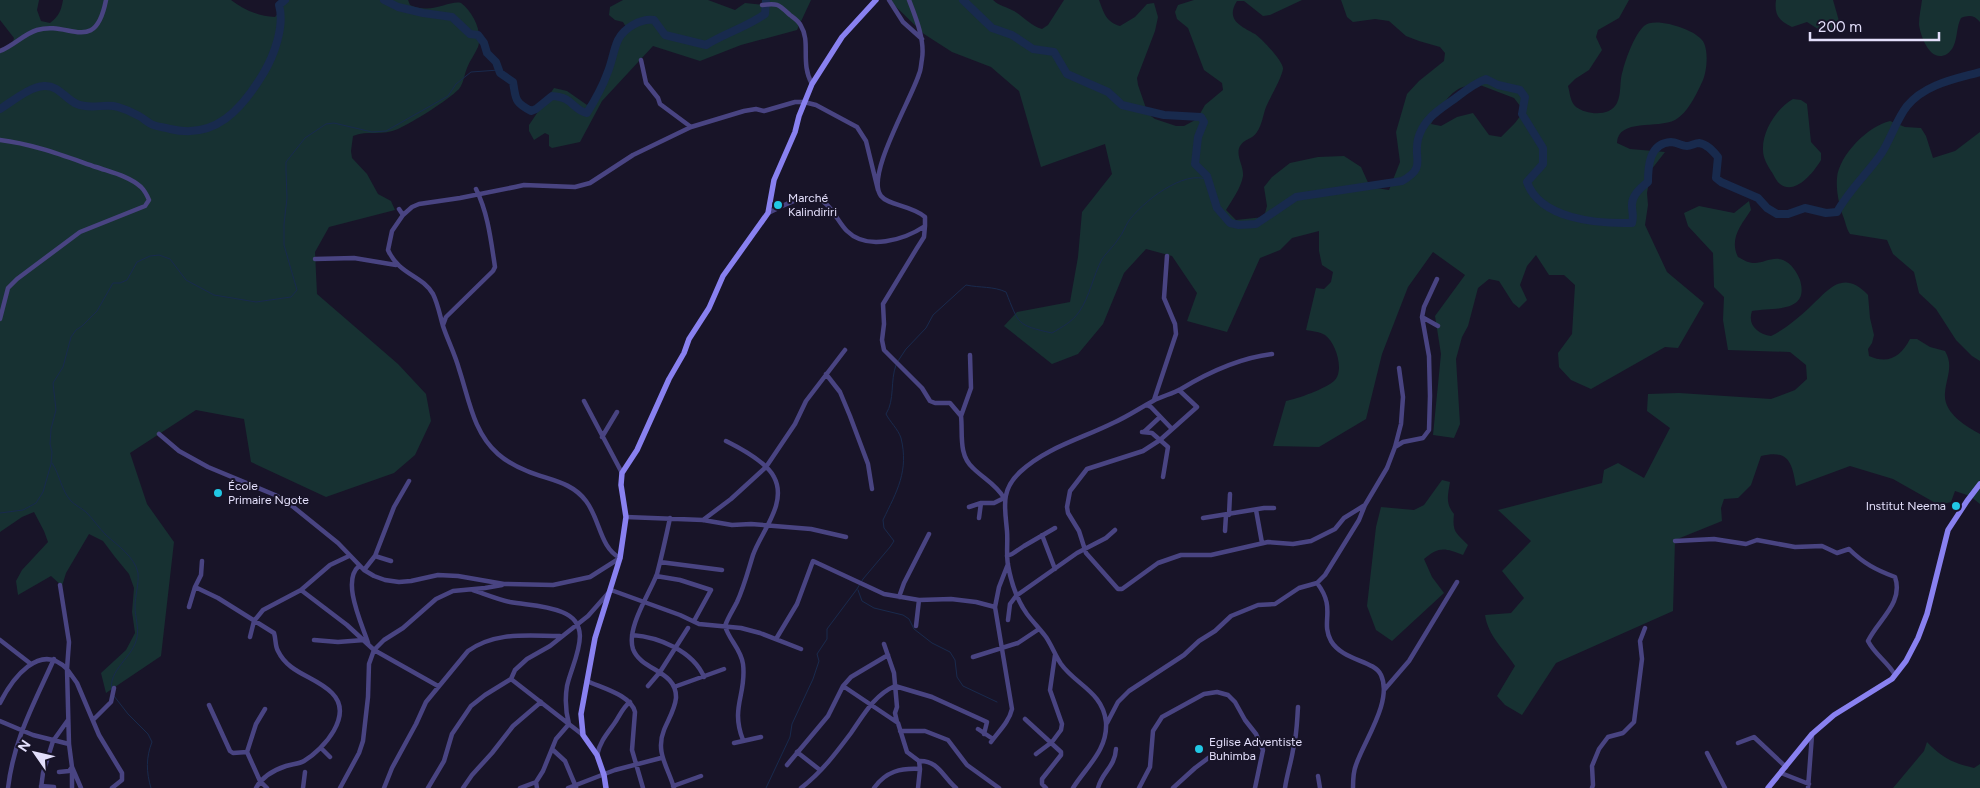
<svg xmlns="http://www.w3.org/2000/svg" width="1980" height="788" font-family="Figtree,sans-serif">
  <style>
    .green { fill: #173132; fill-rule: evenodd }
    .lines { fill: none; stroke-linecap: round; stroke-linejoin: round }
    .stream { stroke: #182a4d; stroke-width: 1 }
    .river { stroke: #182a4d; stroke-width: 8 }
    .street { stroke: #494482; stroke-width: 4.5 }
    .secondary { stroke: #8981f0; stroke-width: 5.5 }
    .poi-dot { fill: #21c8e5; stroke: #181428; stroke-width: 2 }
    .labels { text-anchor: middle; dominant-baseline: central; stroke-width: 4; stroke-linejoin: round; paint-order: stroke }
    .poi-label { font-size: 12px; fill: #e3dffb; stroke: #181428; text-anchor: start }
  </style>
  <rect width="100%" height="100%" fill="#181428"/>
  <!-- green -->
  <path class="green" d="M0 0H39L37 10 41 21 50 23C59 16 61 11 63 0H231C243 9 259 17 275 17L281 10 286 0H408L410 5C432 15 449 0 461 3 473 12 483 32 478 47 475 54 470 60 467 68 464 75 464 82 459 89 447 101 413 122 398 129 383 136 367 130 353 136L351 151 352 158 367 174 378 194 391 201 395 210 329 227 315 252 317 294 398 364 426 394 431 421 415 455 394 473 326 497 251 462 244 419 196 410 130 453 147 504 174 542 161 656 106 693 101 673 126 650 135 633 132 612 134 588 129 574 115 557 103 541 89 534 66 573 62 586 51 576 18 595 16 581 22 570 48 542 44 531 34 512 22 517 0 532V53L12 45 14 38 0 20Z
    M623 0H708L735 10 745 3 765 5 767 0H811L797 30 741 45 700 61 653 46 602 101 580 142 552 148 549 146V135L545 133 534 140 529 131V125L554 88 567 91 587 105C603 89 606 64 614 44 617 38 622 33 626 27L623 22 615 20 609 15 610 7Z
    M889 0H993C999 6 1007 7 1014 11 1024 17 1031 26 1042 29L1048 25 1064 0H1099C1104 13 1106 22 1120 26L1135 17 1147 4 1154 3 1158 17 1155 31 1137 78 1138 85 1148 114 1155 119 1176 126H1184L1197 119 1205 105 1223 90 1222 83 1204 70 1188 28 1177 19 1175 12 1178 5 1194 0H1302L1270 15 1263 16 1244 1H1237C1225 20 1241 26 1255 34 1261 38 1284 62 1283 69 1282 77 1270 98 1266 107 1263 115 1262 125 1257 132 1253 139 1244 139 1240 146 1235 155 1244 166 1243 176 1241 188 1232 200 1226 210L1236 220 1264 217 1267 206 1264 187 1272 177 1290 163 1318 157 1344 156 1361 167 1370 187 1389 190 1400 162 1396 132 1407 94 1419 81 1444 61 1445 53 1440 47 1419 41 1406 36 1389 21 1375 19 1353 22 1347 17 1341 0H1629L1619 18 1598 30 1596 37 1602 50 1589 70 1575 79 1568 86C1570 93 1570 102 1576 107 1587 115 1610 117 1617 103 1622 93 1619 80 1623 70 1626 58 1635 34 1644 26 1654 16 1694 29 1702 40 1709 48 1707 71 1703 80 1697 93 1688 113 1675 120 1658 129 1618 118 1617 143L1630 149 1665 152 1651 170 1647 193 1648 205 1645 225 1667 272 1704 303 1678 348 1665 347 1591 389 1571 380 1559 367 1558 353 1572 334 1575 285 1564 275H1549L1536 255 1527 266 1520 285 1527 300 1519 308 1513 303 1499 281 1489 279 1478 288 1468 326 1462 337 1456 359 1460 424 1454 438 1433 435 1441 354 1435 316 1465 275 1433 252 1408 287 1382 354 1366 419 1319 447 1273 446 1286 401C1297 399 1327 388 1334 381 1345 371 1336 343 1325 335 1320 332 1312 331 1306 330L1316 288 1324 289 1331 282 1333 272 1322 265 1319 251V231L1292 238 1280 250 1260 258 1227 332 1187 321 1197 293 1172 256 1146 249 1124 273 1103 324 1078 354 1052 364 1004 326 1017 312 1070 302 1078 257 1082 212 1112 174 1105 144 1041 167 1019 91 991 67 952 52 924 34ZM1480 85 1514 98 1524 111 1515 123 1501 137 1489 135 1473 113 1457 117 1441 126 1431 124C1439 111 1448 92 1463 87 1468 85 1475 85 1480 85Z
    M1776 0H1833L1839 21 1834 30 1828 33 1821 31 1807 22 1792 27C1779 21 1774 15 1776 0Z
    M1922 0H1980V22C1974 15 1969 15 1961 18 1955 29 1959 46 1947 54 1930 64 1920 35 1919 24 1919 16 1921 8 1922 0Z
    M1793 99 1801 100 1807 104 1811 142 1821 153V160C1814 172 1795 196 1780 184 1776 181 1774 175 1771 171 1767 164 1763 158 1763 150 1762 131 1777 108 1793 99Z
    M1890 121 1905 127 1921 128 1926 136 1933 158 1955 151 1980 132V361L1972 356 1956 340 1936 309 1919 293 1914 272 1893 254 1887 240 1850 234C1846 228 1846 223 1843 216 1839 204 1836 191 1837 178 1839 155 1868 126 1890 121Z
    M1749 201 1751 210C1741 225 1729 239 1738 257 1742 259 1748 263 1753 263 1763 264 1772 256 1783 260 1791 263 1797 272 1800 280 1810 314 1772 307 1752 311 1747 325 1758 334 1771 336 1785 329 1797 319 1809 308 1828 291 1842 268 1868 295L1870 318 1874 335 1872 343 1868 349 1869 356C1889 365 1901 356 1910 339H1917L1930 347 1945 351C1954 366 1946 378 1945 393 1943 413 1966 426 1980 434V504L1970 496 1955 491 1951 502 1939 505 1893 479 1850 466 1796 486C1792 463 1789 449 1761 456L1751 485 1738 498 1724 499 1721 508 1722 521 1675 540 1673 611 1556 663 1522 715 1505 705 1497 696 1515 666C1504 649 1488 636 1485 615L1511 613 1524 598 1502 571 1531 541 1498 510 1602 483 1604 470 1618 463 1644 478 1670 428 1647 411 1648 394 1679 393 1771 399 1795 390 1807 379 1806 365 1790 352 1728 350 1723 320 1724 297 1714 287 1713 253 1688 226 1684 213 1699 206 1734 213Z
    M1442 480 1450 482C1448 495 1445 503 1454 514 1452 532 1456 533 1468 545L1463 555C1445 548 1439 546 1424 559L1432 577 1444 593 1392 641 1376 630 1367 606 1376 527 1381 507 1414 510 1424 505Z
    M1927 742C1942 758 1953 763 1974 768L1980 764V788H1893L1924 751Z"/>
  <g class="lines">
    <!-- stream -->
    <path class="stream" d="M898 361 906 349 926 328 933 315 966 285C980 288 993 286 1006 292 1019 324 1016 325 1052 333 1062 327 1072 322 1079 312 1090 296 1093 276 1102 259 1107 252 1114 246 1119 238 1123 233 1125 227 1128 222 1141 203 1185 168 1208 180
      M52 463C60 475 61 490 71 501 75 505 81 508 86 512 93 519 99 528 106 535 117 545 135 557 138 573 139 585 135 595 135 607 135 617 139 627 137 637 134 657 107 670 112 691
      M0 513 23 510 36 503 43 492 51 464 52 452 50 444 51 429 56 410 53 383 63 367 71 337 76 330 82 326 97 311 113 283H120L127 280 137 262 150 256 159 255 170 259 186 280 214 295 256 302 291 297 297 290 284 245V224L287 198 286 171V162L305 138 326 124 334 123 372 132 386 131 448 96 456 84 471 72 499 70
      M858 590 862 601 874 608 903 615 909 619 914 629 932 643 950 652 955 660 957 677 963 686 997 702
      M114 696 128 714 148 734 152 742C146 757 146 772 151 788
      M766 788 790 737 792 724 813 679 819 661 817 654 827 639V629L857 589 863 579 890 547 894 541 884 528 883 520C897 491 909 471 901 438 898 429 890 422 886 414 895 400 890 381 896 365"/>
    <!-- river -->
    <path class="river" d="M384 0 398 7 423 13 452 17 470 34 478 35 484 43 487 53 496 62 500 73 513 82C516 99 514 102 531 111L536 109 552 96C574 97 572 110 587 113 595 100 602 88 607 74 612 63 613 51 618 40 624 28 641 18 654 20L665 35 706 45C725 33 747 27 765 14L766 0
      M963 0 992 28 1012 35 1033 49 1054 52 1067 74 1108 92 1122 105 1164 115 1201 117 1204 122 1198 137 1195 164 1207 176 1217 208 1230 223 1239 225 1256 224 1296 197 1402 181C1427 167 1413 160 1418 139 1424 117 1441 109 1457 97 1466 90 1475 83 1486 79L1498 85 1520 90 1525 97 1522 114 1543 148V164L1527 182C1540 219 1597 224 1632 223 1634 215 1632 213 1632 206 1631 196 1640 188 1648 182 1648 167 1649 143 1671 142 1676 142 1682 146 1687 146 1691 146 1695 143 1699 143 1707 144 1713 151 1718 157L1716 178 1721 182 1758 198 1767 208 1777 214H1788L1805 208 1826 213 1837 212C1849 190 1867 174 1881 154 1891 139 1896 120 1907 106 1925 84 1955 79 1980 72
      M0 109C13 101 29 87 44 86 59 85 65 99 77 104 91 110 105 103 118 107 125 109 132 112 139 116 143 118 147 122 151 124 157 127 164 127 170 129 215 140 242 109 263 74 274 56 285 26 279 5L285 0"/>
    <!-- street -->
    <path class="street" d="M889 0 903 22 922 39
      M762 5C778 3 778 4 790 15 794 18 799 21 801 26 811 42 800 63 812 84
      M0 51C13 46 24 34 37 30 69 20 95 56 106 0
      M641 60 646 83 658 98 660 104 691 127
      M0 140C33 144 64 156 96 167 110 172 129 176 141 187 145 191 147 195 149 200L145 206 80 232 17 279 8 288 0 319
      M399 209 403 215 392 231 388 250C399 275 422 275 433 294 438 304 440 316 443 326 448 341 455 354 459 369 469 399 473 432 498 454 506 461 517 467 527 471 548 480 571 481 586 501 600 519 600 548 620 558
      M768 213C781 207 801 195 815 198 830 201 837 221 847 231 867 251 904 240 925 226V217C911 205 889 206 881 196 865 176 912 98 919 74 921 70 921 64 922 59 925 40 916 18 909 0
      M403 215 412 207 419 204 460 198 515 187 524 185 575 187 590 183 633 155 691 127 744 111 756 109 764 111 795 102H804L816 105 857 127 866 141 878 190
      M925 226 924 237 917 248 883 304 884 324 882 340 884 350 922 388 930 401 935 403H950L961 416C963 433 958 455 973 468 984 479 996 484 1004 498L994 503H981L979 518
      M315 259 354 258 396 265
      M1422 317 1438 326
      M443 325 446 317 493 271 495 267C491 241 488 213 476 189
      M826 374 840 392 850 416 868 464 872 489
      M1179 390 1197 407 1160 440 1143 451 1087 469 1070 491 1067 507 1068 513 1079 531 1086 553 1118 589H1122L1158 563 1181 555H1211L1268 542 1293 544 1311 541 1335 529 1344 518 1365 505
      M1154 400 1176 334 1175 324 1164 298 1167 256
      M584 401 622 473
      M1147 405 1151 407 1172 429
      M961 416 971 388 970 355
      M1145 431 1160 417
      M1142 432 1152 433 1168 447 1163 477
      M159 434 179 451 208 467 275 495 286 501 338 543 364 570 374 576 385 580 399 582 411 581 438 575 458 576 504 584 553 585 590 577 620 558
      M602 437 617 412
      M726 441C740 448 767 463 774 477 788 503 761 532 753 555 748 571 744 587 737 602 733 610 728 617 725 626 729 640 741 649 743 664 747 694 730 707 743 740
      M1395 447 1403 442 1423 438 1429 430 1430 396 1429 356 1422 317 1424 307 1437 279
      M969 507 981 503
      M1256 510 1262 543
      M1229 515 1230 494
      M626 517 703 520 732 525 751 524 811 529 846 537
      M670 518C666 537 662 555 657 574 650 593 626 628 633 649 641 671 677 670 676 698 675 709 668 720 664 730 655 752 668 767 674 788
      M1203 518 1264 508H1274
      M703 520 731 499 766 467 795 424 806 401 845 350
      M1225 531 1226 515
      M1042 535 1055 569
      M1675 541 1714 539 1746 544 1757 540 1795 547 1822 546 1837 553 1849 549C1863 563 1876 570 1895 577 1904 603 1878 620 1868 641 1875 655 1888 662 1895 675
      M375 556 391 561
      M1007 556 1012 554 1024 546 1055 528
      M660 562 722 570
      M359 566C341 581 362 624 368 643
      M364 570 375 556 394 507 409 481
      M656 576 680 580 711 590 694 621
      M1317 583C1337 609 1320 621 1331 641 1343 661 1374 660 1381 675 1393 701 1364 741 1356 765 1353 772 1353 781 1353 788
      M60 585 69 642 67 669 77 683 99 735 122 773V780L112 788
      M195 587 218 598 274 633C276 639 275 646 278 651 289 674 315 676 332 693 354 715 324 749 304 761 299 764 292 764 286 766 274 770 262 777 256 788
      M301 590 347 625 374 650 438 686
      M473 590C485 594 497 599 510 602 527 605 545 605 562 612 596 625 572 662 567 686 565 698 566 713 569 724L556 739 543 771 536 782 537 788
      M899 597 904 583 929 534
      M189 607 195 587 201 575 202 561
      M1008 620 1010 604 1016 596 1077 553 1106 538 1115 530
      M916 626 919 600
      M632 635C659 637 693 651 704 677
      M250 637 254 621 263 610 301 590 330 565 349 556
      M776 639 797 604 813 561 884 594 919 600 951 599 976 602 995 607
      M0 640 31 664
      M314 640 338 642 364 640
      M884 644 894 673 897 707 895 713 897 722
      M973 657 1018 643 1039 629
      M511 679 583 735
      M587 681C602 688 631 695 635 712L632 750 643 788
      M648 686 660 672 688 628
      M843 686 898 723 907 752 919 761 920 769 918 788
      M674 687 724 669
      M1384 690 1409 661 1457 582
      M0 703C12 679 40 641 67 669L69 744 72 767 81 788
      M209 705 230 751 233 753 247 752
      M265 709 256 724 247 752 260 781 267 788
      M1025 719 1061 752V755L1042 779V784L1046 788
      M93 720 111 702 114 688
      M0 721 33 735 69 744
      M1107 723 1118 702 1129 691 1184 655 1199 641 1215 631 1231 616 1258 605 1275 604 1299 588 1317 583 1325 575 1359 520 1365 505 1387 468 1395 447 1401 424 1403 397 1399 368
      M978 729 993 739
      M900 731H925L948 740 967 765 999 788
      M991 742C999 731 1009 722 1012 709L995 607 999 587 1008 564
      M734 743 761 737
      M1738 743 1754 737 1786 767
      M321 748 330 757
      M552 749 565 761 576 787
      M797 752 820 770
      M1707 753 1725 788
      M1036 754 1052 742 1061 730 1062 724 1050 690 1055 655
      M597 755C600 742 606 735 614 724 620 716 622 708 630 702
      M919 761C938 760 943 777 956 788
      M787 765 828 716 843 686 851 677 888 655
      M59 772 69 771 72 767V788
      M1781 773 1809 784
      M1318 776 1320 788
      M41 786 54 787
      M673 786 701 776
      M8 788C14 738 34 704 54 659
      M41 788 43 773 53 741 68 720
      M303 788 305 772
      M340 788 359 753 363 741 368 697 369 664 374 650 384 640 403 628 436 599 453 591 485 588 502 585
      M384 788 392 768 416 724 426 702 468 651C496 631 528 636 560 636
      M428 788 444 761 452 734 471 706 485 695 511 679 515 670 527 659 550 646 588 616 611 590 680 615 699 624 741 628 760 633 801 649
      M463 788 472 775 492 753 513 726 541 702
      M520 788 536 782
      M568 788 615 770 661 758
      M801 788C821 773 836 753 851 733 863 716 874 695 895 686L932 697 987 722 984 734
      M874 788C886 771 901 768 920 769
      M1073 788C1086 767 1108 750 1106 722 1103 692 1076 685 1061 664 1055 655 1052 646 1046 637 1040 629 1033 622 1027 614 1017 600 1011 582 1008 565 1006 554 1008 542 1007 531 1005 507 1000 491 1020 472 1045 448 1083 438 1113 423 1127 417 1140 408 1153 401 1162 396 1172 394 1181 389 1209 372 1239 358 1272 354
      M1098 788C1102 772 1115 767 1116 749
      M1139 788 1150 767 1153 731 1162 717 1204 694 1217 692 1228 695 1235 702 1245 720 1256 734 1263 750 1255 788
      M1173 788 1195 768 1215 753
      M1285 788C1287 774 1291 763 1293 750 1297 735 1297 721 1298 707
      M1592 788 1593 785 1592 766 1599 749 1608 737 1623 733 1634 722 1642 659 1640 641 1645 628
      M1808 788 1812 735"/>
    <!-- secondary -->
    <path class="secondary" d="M606 788 604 775 597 755 583 735 581 714 595 638 620 558 626 517 621 485 622 473 637 450 669 379 684 353 689 339 709 308 723 276 768 213 774 180 795 132 799 116 812 84 842 37 876 0
      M1768 788 1812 734 1834 715 1892 679 1906 661 1918 638 1927 614 1948 530 1967 501 1980 484"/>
  </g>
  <!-- markers -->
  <g class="poi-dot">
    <circle cx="778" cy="205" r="5"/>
    <circle cx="218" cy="493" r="5"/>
    <circle cx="1956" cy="506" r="5"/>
    <circle cx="1199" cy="749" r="5"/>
  </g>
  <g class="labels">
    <!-- poi labels -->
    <g class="poi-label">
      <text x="788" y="198">Marché<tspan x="788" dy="14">Kalindiriri</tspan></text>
      <text x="228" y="486">École<tspan x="228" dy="14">Primaire Ngote</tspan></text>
      <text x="1946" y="506" text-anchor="end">Institut Neema</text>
      <text x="1209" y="742">Eglise Adventiste<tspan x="1209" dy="14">Buhimba</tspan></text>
    </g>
  </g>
  <!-- north arrow -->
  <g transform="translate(35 753) rotate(304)" stroke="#181428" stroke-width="4" paint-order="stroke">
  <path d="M0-4L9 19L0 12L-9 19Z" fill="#e3dffb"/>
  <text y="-8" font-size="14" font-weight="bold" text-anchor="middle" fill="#e3dffb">N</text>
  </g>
  <!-- scale -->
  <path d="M1810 32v8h129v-8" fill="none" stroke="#e3dffb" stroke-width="2.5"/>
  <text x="1818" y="32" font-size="15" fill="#e3dffb" stroke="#181428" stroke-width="4" paint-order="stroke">200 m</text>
</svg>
